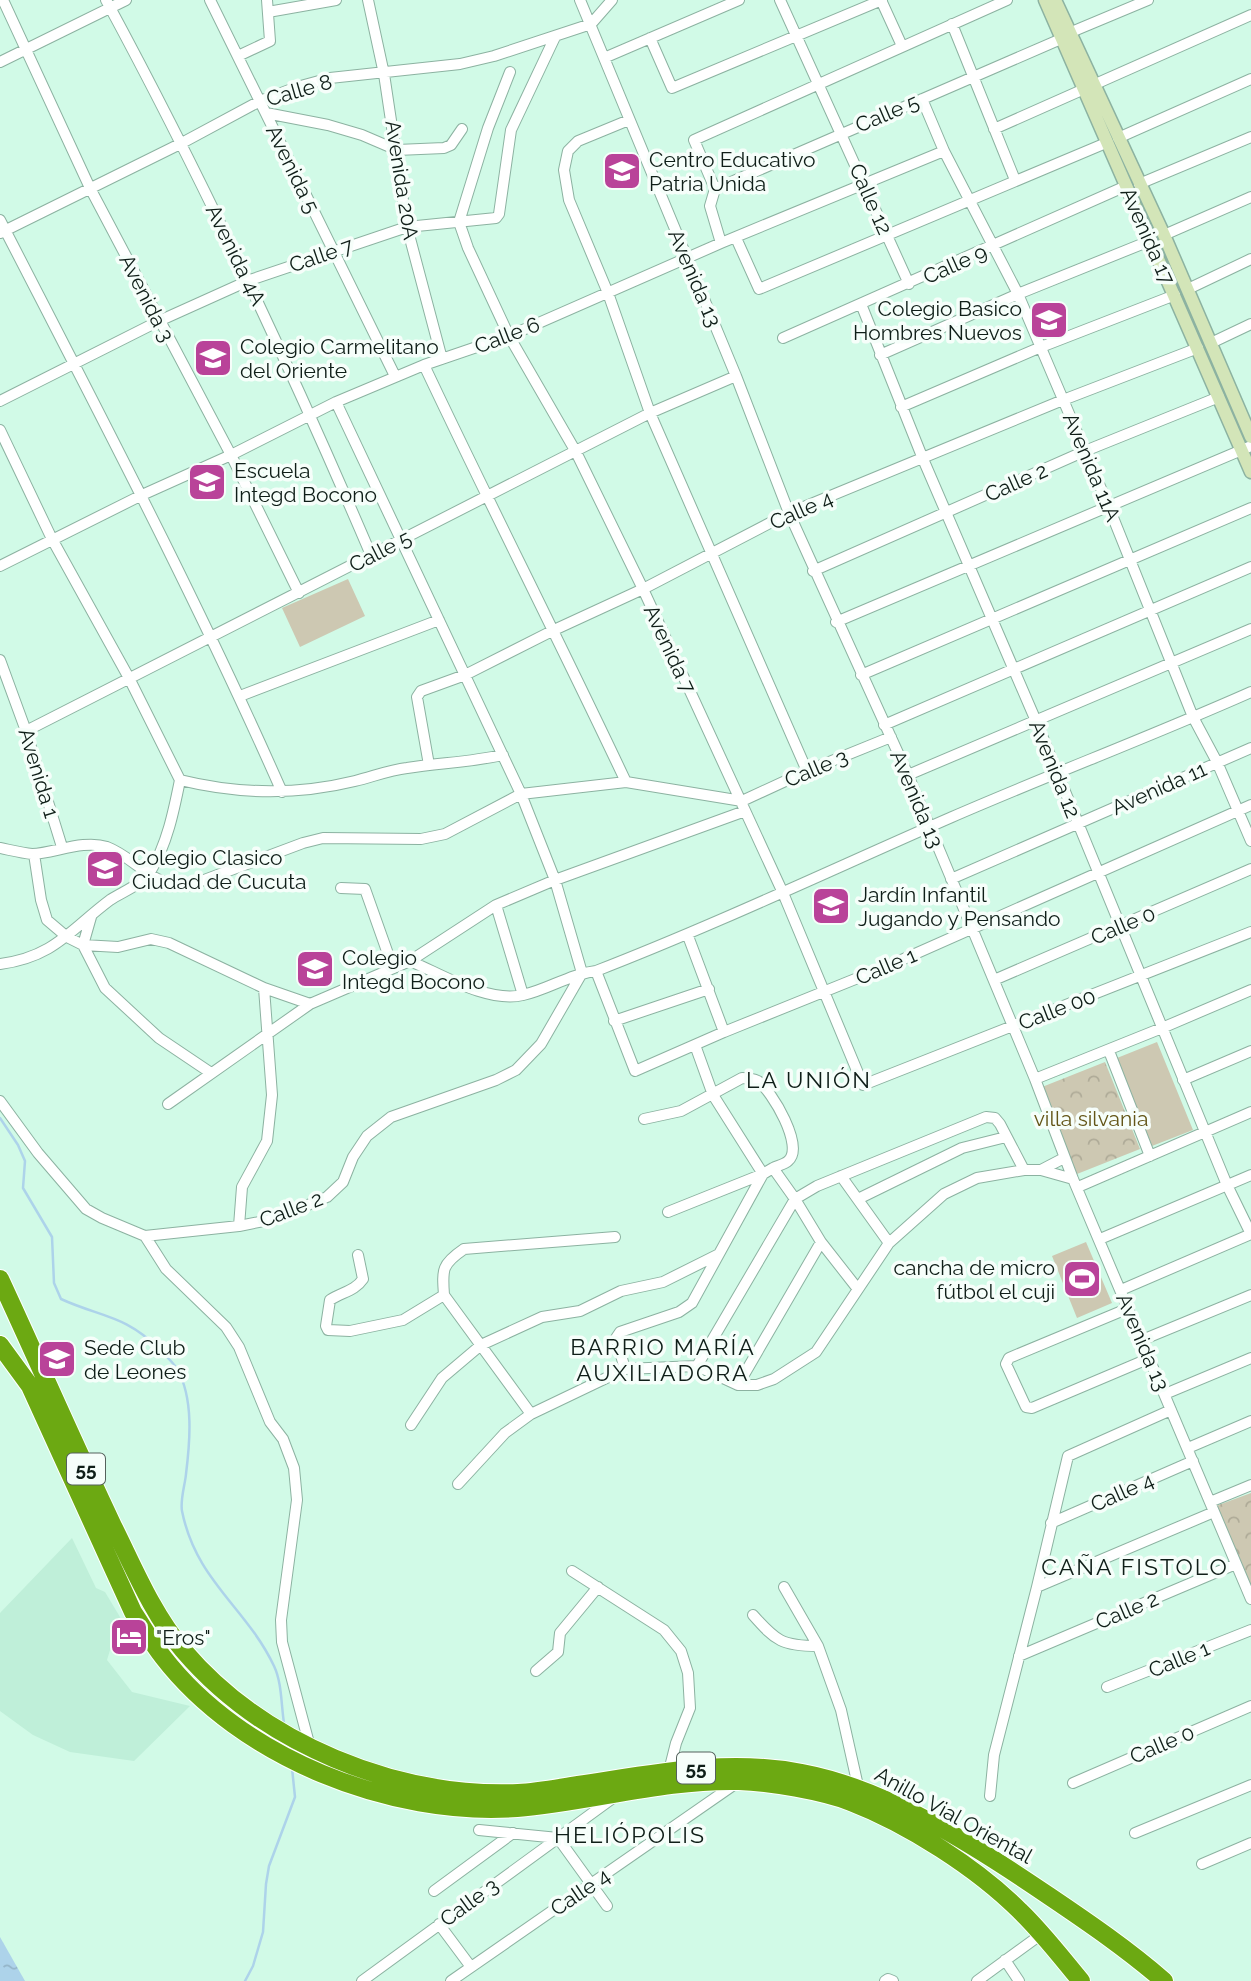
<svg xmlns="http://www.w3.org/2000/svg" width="1251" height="1981" font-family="Raleway,sans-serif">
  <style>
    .built { fill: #bfefd9 }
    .grass { fill: #cdc8b2 }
    .park { fill: url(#park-crowns) }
    .water { fill: url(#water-ripples) }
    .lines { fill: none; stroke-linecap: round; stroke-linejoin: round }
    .stream { stroke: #add3ea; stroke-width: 2.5 }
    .street-casing { stroke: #8cb2a1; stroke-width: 12 }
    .secondary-casing { stroke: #8cb2a1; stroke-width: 15 }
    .highway-casing { stroke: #fff; stroke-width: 20 }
    .street { stroke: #fff; stroke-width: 10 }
    .secondary { stroke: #d3e5b8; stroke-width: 12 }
    .highway { stroke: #6ca912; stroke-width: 18 }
    .labels { text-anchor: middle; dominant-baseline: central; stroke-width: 7; stroke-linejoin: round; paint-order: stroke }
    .shield { fill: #f6fefa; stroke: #54615c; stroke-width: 2 }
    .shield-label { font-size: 19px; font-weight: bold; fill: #0f1e18 }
    .street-label { font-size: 21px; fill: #0f1e18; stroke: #f6fefa }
    .poi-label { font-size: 21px; fill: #0f1e18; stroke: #f6fefa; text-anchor: start }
    .park-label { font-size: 21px; fill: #635517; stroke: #f6fefa }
    .neighbourhood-label { font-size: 23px; letter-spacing: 2px; fill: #0f1e18; stroke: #f6fefa }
  </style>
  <defs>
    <pattern id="park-crowns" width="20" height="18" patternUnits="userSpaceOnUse" patternTransform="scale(1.75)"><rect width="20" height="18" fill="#cdc8b2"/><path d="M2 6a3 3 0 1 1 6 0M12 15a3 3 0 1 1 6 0" fill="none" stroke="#afab98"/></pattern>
    <pattern id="water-ripples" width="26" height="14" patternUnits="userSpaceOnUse" patternTransform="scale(1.75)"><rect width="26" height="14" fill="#add3ea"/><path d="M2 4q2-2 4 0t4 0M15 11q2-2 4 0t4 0" fill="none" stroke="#94b5c8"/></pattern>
  </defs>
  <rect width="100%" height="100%" fill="#d1fae7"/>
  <!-- built -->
  <path class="built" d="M72 1538 96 1588 105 1592 120 1617 107 1660 132 1692 190 1706 134 1761 70 1752 33 1735 0 1711V1613Z"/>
  <!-- grass -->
  <path class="grass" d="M348 579 365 616 300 647 282 608Z
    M1157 1042 1193 1130 1152 1146 1117 1058Z
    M1086 1242 1112 1303 1077 1318 1052 1256Z"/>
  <!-- park -->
  <path class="park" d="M1105 1062 1140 1149 1077 1174 1042 1087Z
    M1251 1493V1591L1213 1507Z"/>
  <!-- water -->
  <path class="water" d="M0 1937 25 1981H0Z"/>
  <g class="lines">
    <!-- stream -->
    <path class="stream" d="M0 1118 18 1145 25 1161 23 1188 52 1237 54 1283 61 1299C100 1317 126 1315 159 1349 165 1355 173 1362 177 1369 194 1398 190 1442 186 1474 185 1485 180 1500 182 1511 196 1581 246 1607 274 1666 282 1683 281 1704 284 1723
      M245 1981 253 1966 263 1932 266 1884 269 1866 295 1797 292 1768"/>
    <defs>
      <path id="street" d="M3 0 90 188 231 455 299 593
        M106 0C204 181 290 366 371 555
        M210 0 395 376
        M368 0 384 74 407 227 442 359
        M580 0 736 376 789 513 908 775 1035 1079 1073 1179 1251 1599
        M780 0 909 284
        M881 0 902 46
        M268 12 336 0
        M952 24 1015 180
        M1069 33 1148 0
        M650 38 672 88 882 0
        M238 56 270 41 267 0
        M604 58 739 0
        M0 62 126 0
        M510 72 488 128 459 222 468 248 509 336 576 452 643 589 783 893 863 1085 1251 932
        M922 99 944 151 1018 294 1108 505 1193 717 1217 762 1251 841
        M266 113 328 125 362 135 397 150 444 148 451 145 462 129
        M629 120 578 141 568 151 564 170 569 200 608 293 650 413 807 771
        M994 129 1251 15
        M1118 138 1251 79
        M1139 184 1251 137
        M715 189 1061 39
        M0 220C97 409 196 597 282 792
        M0 233 180 144 260 101 297 87 330 78 460 64 494 56 591 24 612 0
        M1164 235 1251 197
        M736 238 759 289 1106 143
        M721 243 710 206 715 189 694 140 1007 0
        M1188 289 1251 259
        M861 304 923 459 1036 721 1227 1185 1251 1234
        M783 338 1126 186
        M1211 343 1251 324
        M880 355 1018 294 1152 240
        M424 365C490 505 560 642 626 782
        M0 401 159 321 250 280 407 227 496 218 499 214 511 130 555 37
        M901 407 1041 347 1175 295
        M0 430 52 539 129 678 180 780C174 810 167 845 150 872 143 884 122 892 110 900 70 930 54 957 0 964
        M0 566 142 495 231 455 336 402 424 365 509 336 721 243 944 151
        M813 571 1085 451 1219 397
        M836 622 1251 446
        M0 660 26 731 62 847
        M861 675 1251 508
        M240 696 439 620
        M884 725 1251 567
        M26 731 650 413 736 376
        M429 765 417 697 421 691 465 675 554 630 643 589 789 513 1063 400 1198 348
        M908 775 1251 629
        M180 780C237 794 298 795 355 781 372 777 389 770 407 768 439 763 471 762 503 755
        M0 848C10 850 22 853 32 854 53 854 83 839 107 847 136 858 153 888 188 886L303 843 323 838 421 839 445 834 521 794 626 782 742 801 807 771 891 737
        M34 854 41 900 47 920 67 937 83 945 105 988 159 1038 211 1073
        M951 879 1251 748
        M341 888 365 889 393 968
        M496 905 523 995
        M91 917 83 945 118 947 151 939 169 943 264 988 310 1004 410 961C443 975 487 1003 523 995 549 989 570 974 596 971 717 924 833 869 952 817 1051 774 1152 736 1251 692
        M688 936 724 1032
        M410 961 496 905 555 880 745 811
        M596 971 635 1071 724 1032 890 965 1251 805
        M994 980 1251 869
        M614 1021 709 989
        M695 1045 713 1095 763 1174 773 1168 795 1199 821 1242 857 1288
        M1109 1051 1150 1156
        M1035 1079 1162 1028 1251 990
        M1183 1080 1251 1051
        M0 1101 38 1153 86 1209 102 1218 145 1236 239 1226 274 1219 327 1197 343 1182 353 1157 367 1136 391 1117 496 1080 516 1070 541 1044 582 973 555 880 521 794 336 402
        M168 1104 310 1004
        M644 1119 681 1111 742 1078C748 1078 752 1078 758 1081 772 1091 805 1147 788 1161 785 1164 777 1166 773 1168
        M1041 1170 1064 1158
        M841 1176 889 1243
        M1078 1187 1251 1112
        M858 1199 962 1148 1006 1137
        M239 1226 242 1187 267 1141 272 1095 264 988
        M145 1236 166 1269 226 1327 239 1347 270 1422 283 1439 294 1468 297 1500 281 1620 282 1642 310 1747
        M1100 1239 1251 1175
        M358 1255 363 1279C355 1291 342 1292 330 1300L326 1326 328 1330 350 1331 403 1320 444 1295
        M1121 1290 1251 1234
        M1129 1308 1009 1358 1006 1364 1026 1407 1032 1408 1150 1358
        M1142 1340 1251 1295
        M697 1366 795 1199 817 1186 986 1117 995 1118 1000 1124 1024 1170
        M625 1369 616 1338 620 1332 679 1312 692 1303 763 1174 668 1212
        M738 1385 821 1242
        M1165 1394 1251 1358
        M531 1414 444 1295C442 1269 442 1264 464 1249L615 1237
        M411 1425 442 1378 481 1345 542 1317 580 1311 621 1291 663 1282 719 1254
        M1188 1448 1251 1421
        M458 1484 505 1433 531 1414 625 1369 697 1366 738 1385H757L774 1379 816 1352 889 1243 944 1194 977 1178 1024 1170H1041L1073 1179
        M1210 1502 1251 1485
        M1051 1523 1193 1461
        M572 1571 664 1630 681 1651 688 1673 690 1708 676 1743 669 1771
        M784 1587 818 1646 841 1710 858 1786
        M1037 1587 1214 1512
        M753 1615C776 1641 782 1646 818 1646
        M1019 1656 1236 1564
        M536 1671 558 1652 560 1633 598 1587
        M1107 1687 1251 1630
        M1073 1783 1251 1706
        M990 1796 994 1755 1037 1587 1068 1456 1171 1410
        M479 1830 558 1838 607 1906
        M1135 1833 1251 1785
        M1202 1864 1251 1843
        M434 1891 513 1833
        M439 1924 471 1967
        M1005 1960 1019 1981
        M362 1981 613 1798
        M451 1981 738 1782
        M885 1981 888 1979 893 1981
        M977 1981 1043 1933"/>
      <path id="secondary" d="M1045 0 1251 472
        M1055 0 1164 235 1251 437"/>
      <path id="highway" d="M0 1279C38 1361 74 1444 113 1526 134 1568 152 1613 183 1650 263 1744 396 1798 518 1793 538 1792 558 1788 578 1785 652 1774 727 1758 802 1773 888 1789 977 1847 1049 1896 1089 1923 1127 1949 1164 1981
        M0 1345 30 1386 133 1612C143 1627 152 1643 163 1657 241 1758 391 1817 517 1808 591 1802 664 1779 739 1781 770 1782 822 1791 851 1802 908 1824 977 1868 1020 1911 1042 1932 1061 1957 1081 1981"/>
    </defs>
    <!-- street casing -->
    <use href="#street" class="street-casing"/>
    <!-- secondary casing -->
    <use href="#secondary" class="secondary-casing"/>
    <!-- highway casing -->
    <use href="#highway" class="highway-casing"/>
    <!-- street -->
    <use href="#street" class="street"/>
    <!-- secondary -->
    <use href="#secondary" class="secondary"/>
    <!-- highway -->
    <use href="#highway" class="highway"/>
  </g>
  <!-- icons -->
  <defs>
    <symbol id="school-square" viewBox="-11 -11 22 22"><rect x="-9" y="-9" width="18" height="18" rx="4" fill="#b94399" stroke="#f6fefa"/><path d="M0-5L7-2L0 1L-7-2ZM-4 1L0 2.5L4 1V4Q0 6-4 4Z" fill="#fff"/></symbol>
    <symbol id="stadium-square" viewBox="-11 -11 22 22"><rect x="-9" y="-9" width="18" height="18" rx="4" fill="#b94399" stroke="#f6fefa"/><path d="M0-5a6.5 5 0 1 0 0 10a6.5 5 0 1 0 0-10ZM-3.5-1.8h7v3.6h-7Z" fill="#fff"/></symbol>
    <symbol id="hotel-square" viewBox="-11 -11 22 22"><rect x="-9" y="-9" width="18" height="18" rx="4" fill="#b94399" stroke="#f6fefa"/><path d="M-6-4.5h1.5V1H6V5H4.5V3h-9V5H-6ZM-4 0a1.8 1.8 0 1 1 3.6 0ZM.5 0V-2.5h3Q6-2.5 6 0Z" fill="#fff"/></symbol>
  </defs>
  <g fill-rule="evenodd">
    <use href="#school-square" x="600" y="149" width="44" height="44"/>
    <use href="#school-square" x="1027" y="298" width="44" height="44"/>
    <use href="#school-square" x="191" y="336" width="44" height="44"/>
    <use href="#school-square" x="185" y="460" width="44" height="44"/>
    <use href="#school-square" x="83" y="847" width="44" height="44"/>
    <use href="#school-square" x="809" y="884" width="44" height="44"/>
    <use href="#school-square" x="293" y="947" width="44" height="44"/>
    <use href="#stadium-square" x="1060" y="1257" width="44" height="44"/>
    <use href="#school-square" x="35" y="1337" width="44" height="44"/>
    <use href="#hotel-square" x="107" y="1615" width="44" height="44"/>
  </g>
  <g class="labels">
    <!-- shield labels -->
    <g class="shield">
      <rect x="67" y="1453.5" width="38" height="31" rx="5"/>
      <rect x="677" y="1752.5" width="38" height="31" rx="5"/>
    </g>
    <g class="shield-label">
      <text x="86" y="1469">55</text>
      <text x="696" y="1768">55</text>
    </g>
    <!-- street labels -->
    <g class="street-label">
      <text transform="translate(299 90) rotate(-16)">Calle 8</text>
      <text transform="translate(887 113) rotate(-23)">Calle 5</text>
      <text transform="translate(293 169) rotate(64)">Avenida 5</text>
      <text transform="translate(402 180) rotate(81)">Avenida 20A</text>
      <text transform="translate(871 199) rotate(66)">Calle 12</text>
      <text transform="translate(1148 236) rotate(66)">Avenida 17</text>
      <text transform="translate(236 255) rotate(64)">Avenida 4A</text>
      <text transform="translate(321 255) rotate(-19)">Calle 7</text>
      <text transform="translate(955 264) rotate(-24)">Calle 9</text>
      <text transform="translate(695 278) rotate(67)">Avenida 13</text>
      <text transform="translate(147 298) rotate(63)">Avenida 3</text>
      <text transform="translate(507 335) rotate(-21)">Calle 6</text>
      <text transform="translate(1092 467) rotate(67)">Avenida 11A</text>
      <text transform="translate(1016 482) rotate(-24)">Calle 2</text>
      <text transform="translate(801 510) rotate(-24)">Calle 4</text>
      <text transform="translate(380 551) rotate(-27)">Calle 5</text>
      <text transform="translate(670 649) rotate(65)">Avenida 7</text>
      <text transform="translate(816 768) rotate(-23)">Calle 3</text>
      <text transform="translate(1055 769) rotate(68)">Avenida 12</text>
      <text transform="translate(39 773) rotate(73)">Avenida 1</text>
      <text transform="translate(1159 788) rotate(-24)">Avenida 11</text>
      <text transform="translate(917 799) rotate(67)">Avenida 13</text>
      <text transform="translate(1123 925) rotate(-23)">Calle 0</text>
      <text transform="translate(886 966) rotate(-23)">Calle 1</text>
      <text transform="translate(1057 1009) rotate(-21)">Calle 00</text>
      <text transform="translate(291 1209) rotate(-21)">Calle 2</text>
      <text transform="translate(1143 1342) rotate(67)">Avenida 13</text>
      <text transform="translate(1122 1492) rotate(-24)">Calle 4</text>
      <text transform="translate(1127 1610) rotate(-23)">Calle 2</text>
      <text transform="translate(1179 1659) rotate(-22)">Calle 1</text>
      <text transform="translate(1162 1744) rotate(-23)">Calle 0</text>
      <text transform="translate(954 1815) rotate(29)">Anillo Vial Oriental</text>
      <text transform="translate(580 1892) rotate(-34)">Calle 4</text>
      <text transform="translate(469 1902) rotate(-36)">Calle 3</text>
    </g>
    <!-- poi labels -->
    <g class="poi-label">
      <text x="649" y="159">Centro Educativo<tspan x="649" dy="24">Patria Unida</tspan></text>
      <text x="1022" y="308" text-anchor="end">Colegio Basico<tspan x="1022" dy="24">Hombres Nuevos</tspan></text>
      <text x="240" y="346">Colegio Carmelitano<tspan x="240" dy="24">del Oriente</tspan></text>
      <text x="234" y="470">Escuela<tspan x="234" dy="24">Integd Bocono</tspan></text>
      <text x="132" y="857">Colegio Clasico<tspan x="132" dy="24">Ciudad de Cucuta</tspan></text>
      <text x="858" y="894">Jardín Infantil<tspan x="858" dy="24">Jugando y Pensando</tspan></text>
      <text x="342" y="957">Colegio<tspan x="342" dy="24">Integd Bocono</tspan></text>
      <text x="1055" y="1267" text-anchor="end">cancha de micro<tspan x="1055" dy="24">fútbol el cuji</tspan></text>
      <text x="84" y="1347">Sede Club<tspan x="84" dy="24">de Leones</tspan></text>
      <text x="156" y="1637">"Eros"</text>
    </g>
    <!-- park labels -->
    <g class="park-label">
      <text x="1091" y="1118">villa silvania</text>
    </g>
    <!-- neighbourhood labels -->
    <g class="neighbourhood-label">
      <text x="809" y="1079">LA UNIÓN</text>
      <text x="663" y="1346">BARRIO MARÍA<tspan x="663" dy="26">AUXILIADORA</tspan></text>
      <text x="1135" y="1566">CAÑA FISTOLO</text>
      <text x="630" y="1834">HELIÓPOLIS</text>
    </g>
  </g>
</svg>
